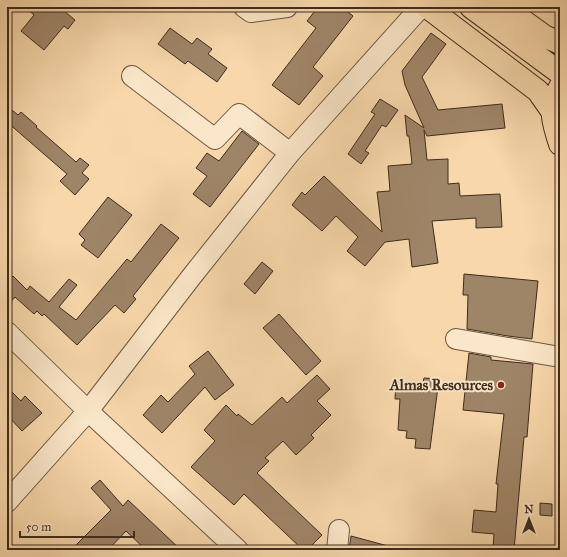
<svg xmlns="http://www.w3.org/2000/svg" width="567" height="557" font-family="'IM FELL Great Primer',serif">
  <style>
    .building { fill: #9f8568; stroke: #3e2c1f }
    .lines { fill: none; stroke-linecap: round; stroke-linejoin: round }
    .minor-casing { stroke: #6c5742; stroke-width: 22 }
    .major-casing { stroke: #3e2c1f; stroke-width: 24 }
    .highway-casing { stroke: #3e2c1f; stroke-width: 24 }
    .minor { stroke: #fae6c8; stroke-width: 20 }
    .major { stroke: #f8d8ab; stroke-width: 22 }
    .highway { stroke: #f8d8ab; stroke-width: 22 }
    .poi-dot { fill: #8f2418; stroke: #fae6c8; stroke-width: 1.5 }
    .labels { text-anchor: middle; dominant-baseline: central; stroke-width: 4; stroke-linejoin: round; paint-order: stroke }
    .poi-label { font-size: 15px; font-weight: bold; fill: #3e2c1f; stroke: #fae6c8; text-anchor: end }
  </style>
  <rect width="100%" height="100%" fill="#f8d8ab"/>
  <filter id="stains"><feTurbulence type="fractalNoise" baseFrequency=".005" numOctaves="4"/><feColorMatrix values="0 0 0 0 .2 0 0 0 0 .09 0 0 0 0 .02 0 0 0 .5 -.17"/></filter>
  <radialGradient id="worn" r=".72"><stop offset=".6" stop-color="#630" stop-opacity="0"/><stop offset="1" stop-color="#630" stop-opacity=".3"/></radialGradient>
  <!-- building -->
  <path class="building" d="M25 7H59L75 20 68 29 64 26 44 50 21 31 34 15Z
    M318 7H342L353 16 313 67 323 76 299 105 272 85 316 28 307 21Z
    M170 28 192 44 197 38 212 49 208 54 227 68 217 82 188 61 185 64 158 44Z
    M431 33 446 44 422 77 438 110 502 104 505 128 427 136 424 130 427 160 448 159V184L459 183 460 196 500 194 502 227 476 228V218L432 221 438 263 412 267 409 239 385 242 365 266 347 251 358 237 336 216 322 231 292 205 302 192 305 195 324 176 382 232 377 192 390 191 388 166 412 164 409 136H407L405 115 424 128 405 85 402 71Z
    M380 99 398 110 386 127 382 125 365 151 369 153 361 164 348 154 375 114 371 112Z
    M7 106 18 115 21 112 37 126 36 127 76 162 80 158 89 165 82 173 89 179 75 195 60 181 67 174 7 122Z
    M242 131 259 144 210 207 193 194 207 176 196 168 207 153 219 161Z
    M108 197 132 215 98 258 81 245 85 240 79 234Z
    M161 224 179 238 133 296 136 299 124 313 115 305 77 345 44 314 42 316 37 311 34 314 15 297 7 306V282L13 276 27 290 30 286 49 302 69 279 77 285 59 307 76 320 127 259 131 262Z
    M262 262 273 271 255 294 244 284Z
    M464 274 538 281 532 339 508 336 467 329 468 295H463Z
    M279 314 321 361 306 375 263 328Z
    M208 351 234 385 215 400 205 387 162 433 143 415 161 395 168 402 195 374 189 366Z
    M469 353 491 357V360L533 364 527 437H524L514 550 493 549 494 534 472 532 474 510 496 512 498 484H496L504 414 463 410Z
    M317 375 330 389 317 401 331 415 311 435 314 438 296 455 283 441 265 458 269 461 257 473 322 535 307 550H303L244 494 234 505 191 467 215 441 204 430 226 405 237 416 238 414 252 425 282 397 287 403Z
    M424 378 439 379 430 449 415 448 416 439 406 438 407 431 398 430 400 399H395L396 382 423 383Z
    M7 387 21 401 25 396 42 413 22 431 7 415Z
    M100 480 123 506 128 500 181 550H146L126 531 108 550H71L111 510 91 488Z
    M540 503 552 504V516L540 515Z
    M351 536 388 546V550H349Z"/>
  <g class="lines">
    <defs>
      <path id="minor" d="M244 7 251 12 287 7
        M132 76 215 139 239 114 290 153
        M7 332 88 411 238 550
        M456 339 560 357
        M7 502 88 411 192 276 290 153 421 7
        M337 550 339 530"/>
      <path id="major" d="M427 7 538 91 552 111
        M471 7 560 73
        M504 7 544 36 560 43"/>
      <path id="highway" d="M560 87C548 108 553 123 560 144"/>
    </defs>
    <!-- minor casing -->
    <use href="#minor" class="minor-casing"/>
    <!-- major casing -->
    <use href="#major" class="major-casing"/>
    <!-- highway casing -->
    <use href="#highway" class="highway-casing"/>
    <!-- minor -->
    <use href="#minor" class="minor"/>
    <!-- major -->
    <use href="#major" class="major"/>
    <!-- highway -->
    <use href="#highway" class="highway"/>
  </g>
  <!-- markers -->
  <circle class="poi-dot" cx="501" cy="385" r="4"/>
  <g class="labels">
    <!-- poi labels -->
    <g class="poi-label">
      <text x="493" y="385">Almas Resources</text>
    </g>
  </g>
  <!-- margin -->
  <rect width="567" height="557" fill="none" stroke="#f8d8ab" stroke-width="24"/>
  <rect x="8" y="8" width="551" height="541" fill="none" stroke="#3e2c1f" stroke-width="2"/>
  <rect x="12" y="12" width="543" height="533" fill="none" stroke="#3e2c1f"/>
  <!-- north arrow -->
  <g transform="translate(529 519)" stroke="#fae6c8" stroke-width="3" paint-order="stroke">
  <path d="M0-3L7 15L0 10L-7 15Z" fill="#3e2c1f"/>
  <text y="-6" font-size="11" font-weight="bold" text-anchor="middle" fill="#3e2c1f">N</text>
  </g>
  <!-- scale -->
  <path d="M20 531v6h114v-6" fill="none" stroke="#3e2c1f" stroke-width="2"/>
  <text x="26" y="531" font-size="12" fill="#3e2c1f" stroke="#fae6c8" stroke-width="3" paint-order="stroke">50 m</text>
  <rect width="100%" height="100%" filter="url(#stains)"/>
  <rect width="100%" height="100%" fill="url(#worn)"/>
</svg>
